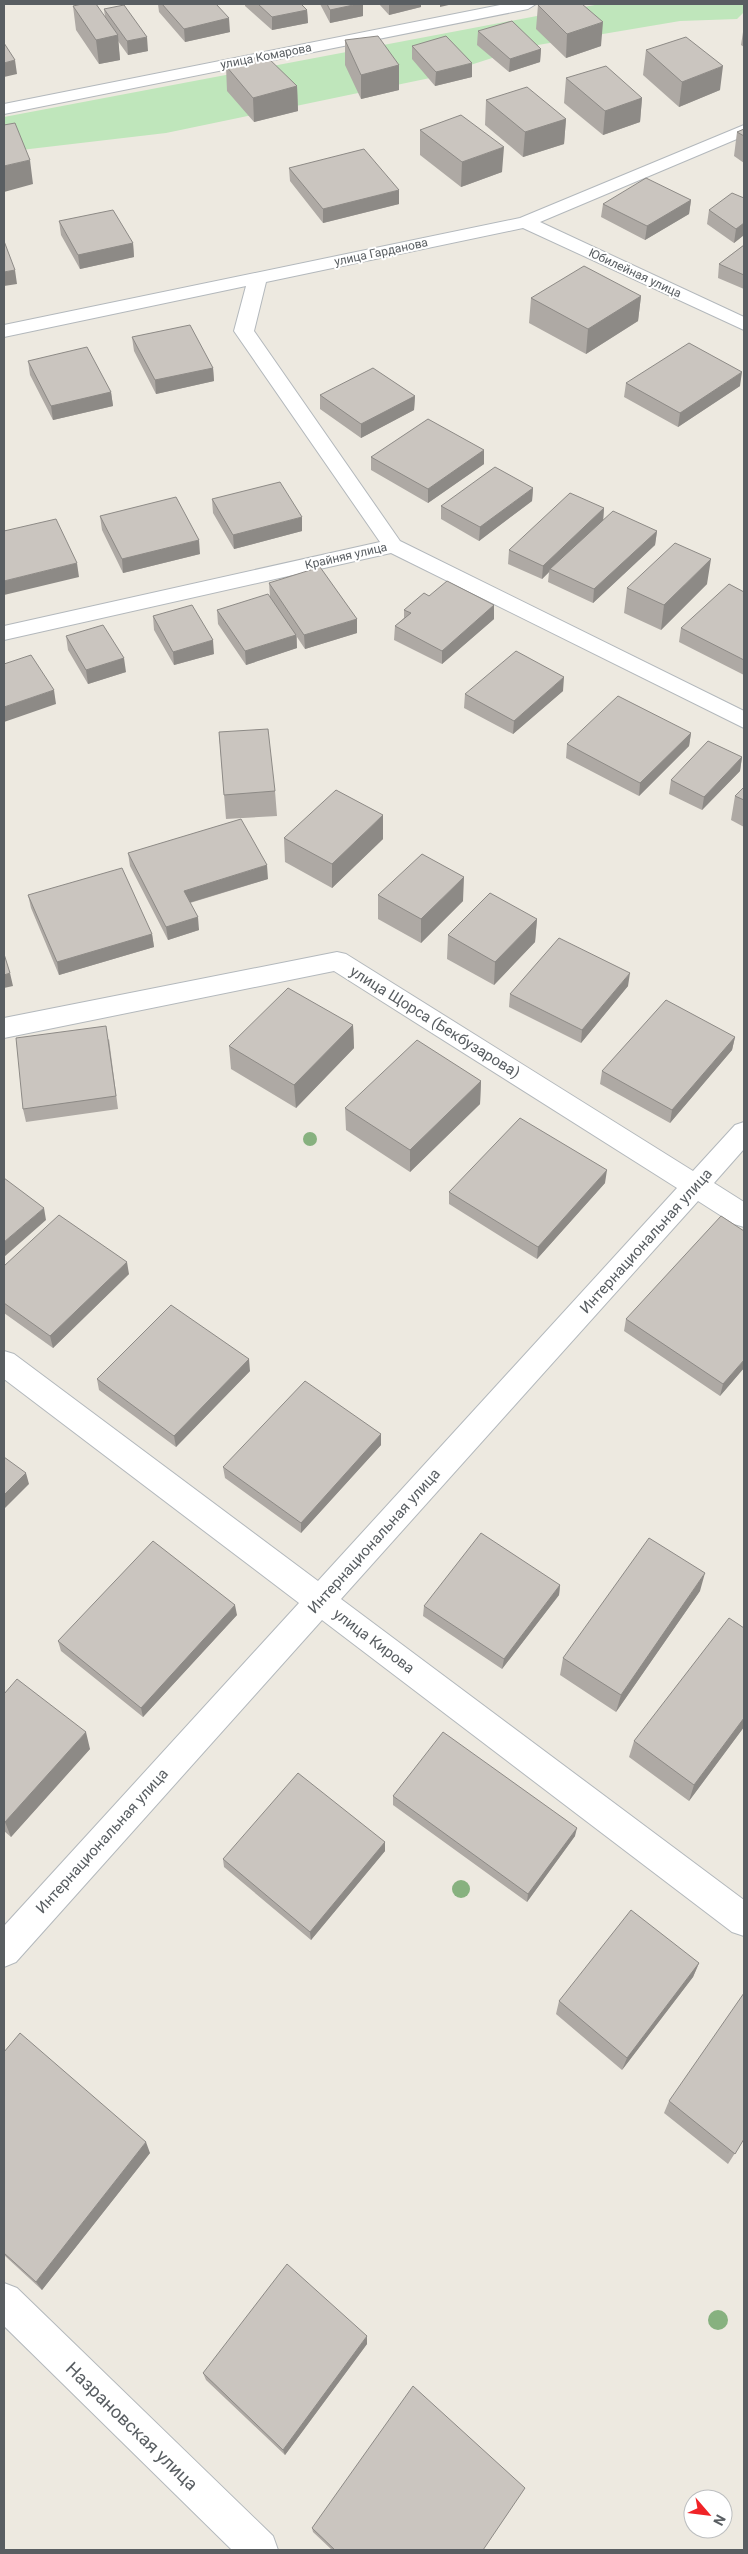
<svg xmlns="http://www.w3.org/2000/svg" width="748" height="2554" font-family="Roboto,sans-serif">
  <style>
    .green { fill: #bfe6bb }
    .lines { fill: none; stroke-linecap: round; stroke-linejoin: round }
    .minor-casing { stroke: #b3b8bc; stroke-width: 2 }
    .minor { fill: #fff; fill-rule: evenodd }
    .tree { fill: #87b17f }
    .wall { fill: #aea9a4 }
    .shaded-wall { fill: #8d8a86 }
    .building { fill: #cac5bf; stroke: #8d8a86 }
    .labels { text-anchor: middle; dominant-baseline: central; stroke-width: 4; stroke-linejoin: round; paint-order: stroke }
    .far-street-label { font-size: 12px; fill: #595e62; stroke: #fff }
    .street-label { font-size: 15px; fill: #595e62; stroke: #fff }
    .near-street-label { font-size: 18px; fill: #595e62; stroke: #fff }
  </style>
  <rect width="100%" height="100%" fill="#ede9e0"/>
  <!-- green -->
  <path class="green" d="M600 4H744V12L737 19 680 21 526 47 430 78 166 133 4 152V117Z"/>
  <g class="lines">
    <defs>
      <path id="minor" d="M505 4H536L528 9 4 114V104Z
        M744 125V136L540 222 744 317V330L523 228 266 282 254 331 400 541 744 711V728L391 553 4 640V626L380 542 234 331 246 286 4 337V325L520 218Z
        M337 952 346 954 693 1171 735 1125 744 1122V1149L714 1183 744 1202V1227L734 1224 698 1201 341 1599 744 1900V1936L732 1932 322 1620 16 1962 4 1967V1926L299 1603 4 1379V1351L14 1354 318 1581 677 1188 334 971 4 1038V1018Z
        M4 2283 17 2288 273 2536 278 2550H232L4 2326Z"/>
    </defs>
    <!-- minor casing -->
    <use href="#minor" class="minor-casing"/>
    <!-- minor -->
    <use href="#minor" class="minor"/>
  </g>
  <!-- trees -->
  <g class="tree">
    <circle cx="310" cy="1139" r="7"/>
    <circle cx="461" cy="1889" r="9"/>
    <circle cx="718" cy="2320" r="10"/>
  </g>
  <!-- wall -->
  <path class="wall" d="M158 4H216L230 32 185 42 159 12Z
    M245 4H301L307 10 308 23 272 30 245 6Z
    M320 4H363V16L330 23Z
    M379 4H421V7L389 15Z
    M538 5 601 46 566 58 536 29Z
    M73 6 105 17 104 9 148 51 128 55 118 41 120 60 99 64 76 30Z
    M478 31 541 49 540 62 509 72 477 45Z
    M744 31V47L741 45 743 32Z
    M345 40 399 65V90L361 99 345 65Z
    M412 46 472 77 435 86 412 59Z
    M646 50 720 90 679 107 643 75Z
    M226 66 297 86 298 111 254 122 227 91Z
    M566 78 642 98 640 122 603 135 564 103Z
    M486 100 566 119 564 144 523 157 485 125Z
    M744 129V163L734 156 737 132Z
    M420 130 502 172 461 187 420 155Z
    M289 168 399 204 323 223 290 181Z
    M744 198V235L734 243 707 224 709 210Z
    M691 200 689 214 645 240 601 217 603 204Z
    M59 221 133 243 134 257 80 269 61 235Z
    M744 245V289L718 278 719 264Z
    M641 296 638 321 586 354 529 323 531 298Z
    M132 337 213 368 214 381 156 394 134 351Z
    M28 361 111 392 113 406 53 420 30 375Z
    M626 383 740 386 678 427 624 397Z
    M320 395 415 396 414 410 361 438 320 409Z
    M484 450V464L428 503 371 470V457Z
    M533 488 532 501 479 541 441 519V506Z
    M212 499 302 531 234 549 213 513Z
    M604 508 603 520 657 531 655 545 593 603 548 582 549 572 542 579 508 564 509 550Z
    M100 516 200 554 123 573 102 530Z
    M269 583 357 633 305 649 297 637V648L246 665 218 624 217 610 270 597Z
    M707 584 661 630 624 613 627 588Z
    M744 592V675L679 642 681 628Z
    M429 596 494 605V619L442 664 394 640 395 626 404 618V610Z
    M153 616 214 654 174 665 154 630Z
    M66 636 126 672 88 684 68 650Z
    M563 691 513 734 464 708 465 694Z
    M219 732 275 791 277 816 226 819Z
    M691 733 689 746 639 796 566 758 567 744Z
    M742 757 740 771 702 810 669 794 671 780Z
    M744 787V827L731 820 735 796Z
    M284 838 383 839 332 888 285 862Z
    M128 853 268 879 190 903 199 930 168 940 130 866Z
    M28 895 152 934 154 947 59 975 31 908Z
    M378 895 463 901 421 943 378 919Z
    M537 919 535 942 494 985 447 959 448 935Z
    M628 986 581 1043 509 1007 510 994Z
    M353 1025 354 1048 296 1108 231 1069 229 1046Z
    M735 1037 732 1050 670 1123 600 1084 602 1071Z
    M109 1039 118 1109 26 1122 23 1109Z
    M481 1081 480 1104 410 1172 346 1130 345 1108Z
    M605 1183 537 1259 449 1204V1192Z
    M4 1266 129 1274 53 1348 4 1313Z
    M626 1319 744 1368 720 1396 624 1331Z
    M250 1371 176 1447 99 1390 97 1379Z
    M381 1445 301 1533 225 1478 223 1467Z
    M560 1585 559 1595 502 1669 423 1616 424 1606Z
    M700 1591 616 1712 560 1675 563 1658Z
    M237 1615 143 1717 61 1651 58 1641Z
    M744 1628V1727L689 1801 629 1757 634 1741Z
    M4 1694 90 1749 11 1837 4 1831Z
    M393 1796 575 1836 527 1902 393 1805Z
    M385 1842V1851L311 1940 224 1867 223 1859Z
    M699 1963 693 1977 622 2070 556 2014 559 2001Z
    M4 2052 150 2153 42 2290 4 2255Z
    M669 2101 744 2139 728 2164 664 2113Z
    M367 2344 285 2455 206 2380 203 2373Z
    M312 2528 483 2550H332L313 2532Z"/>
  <!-- shaded-wall -->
  <path class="shaded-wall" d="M358 4H363V16L330 23V10Z
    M389 4H421V7L389 15Z
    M440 4H453L440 7Z
    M307 10 308 23 272 30V17Z
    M229 18 230 32 185 42 184 29Z
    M603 22 601 46 566 58 567 34Z
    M118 35 120 60 99 64 96 40Z
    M147 37 148 51 128 55 127 41Z
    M541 49 540 62 509 72 510 59Z
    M15 60 17 74 4 77V63Z
    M472 63V77L435 86 436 72Z
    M399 65V90L361 99V75Z
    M723 66 720 90 679 107 682 82Z
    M297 86 298 111 254 122 253 98Z
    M642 98 640 122 603 135 605 111Z
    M566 119 564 144 523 157 525 132Z
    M504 147 502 172 461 187 462 162Z
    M30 160 33 184 4 192V166Z
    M399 190V204L323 223V209Z
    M691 200 689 214 645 240 647 226Z
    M744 223V235L734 243 736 229Z
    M133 243 134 257 80 269 78 255Z
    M15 270 17 284 4 286V272Z
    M641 296 638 321 586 354 588 329Z
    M213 368 214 381 156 394 155 380Z
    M742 372 740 386 678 427 680 413Z
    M111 392 113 406 53 420 51 406Z
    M415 396 414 410 361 438V424Z
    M484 450V464L428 503V489Z
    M533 488 532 501 479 541 480 527Z
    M604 508 603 522 550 569 549 572 542 579 543 566Z
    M302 517V531L234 549 233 535Z
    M657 531 655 545 593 603 594 589Z
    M199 540 200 554 123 573 122 559Z
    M711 559 707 584 661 630 664 605Z
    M77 563 79 577 4 595V581Z
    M494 605V619L442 664V651Z
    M357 619V633L305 649 304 635Z
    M296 635 297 648 246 665 245 651Z
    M213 640 214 654 174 665 173 652Z
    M124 658 126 672 88 684 86 670Z
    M564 677 563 691 513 734 514 721Z
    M54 690 56 704 4 722V707Z
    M691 733 689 746 639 796 640 783Z
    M742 757 740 771 702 810 704 797Z
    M383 815V839L332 888V864Z
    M267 865 268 879 185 904 184 891Z
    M464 877 463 901 421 943V919Z
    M198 917 199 930 168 940 166 927Z
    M537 919 535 942 494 985 495 962Z
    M152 934 154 947 59 975 57 962Z
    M10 973 13 986 4 988V975Z
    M630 973 628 986 581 1043 582 1030Z
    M353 1025 354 1048 296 1108 294 1085Z
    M735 1037 732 1050 670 1123 672 1110Z
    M481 1081 480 1104 410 1172V1150Z
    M607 1170 605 1183 537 1259 538 1247Z
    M44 1208 46 1220 4 1257V1242Z
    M127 1262 129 1274 53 1348 50 1336Z
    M249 1359 250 1371 176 1447 174 1436Z
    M744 1360V1368L720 1396 723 1384Z
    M381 1434V1445L301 1533V1523Z
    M26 1473 29 1484 4 1509V1495Z
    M705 1573 700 1591 616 1712 621 1695Z
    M560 1585 559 1595 502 1669 504 1659Z
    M235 1605 237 1615 143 1717 141 1708Z
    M744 1718V1727L689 1801 694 1785Z
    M86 1732 90 1749 11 1837 5 1822Z
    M577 1828 575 1836 527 1902 528 1894Z
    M385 1842V1851L311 1940 310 1932Z
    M699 1963 693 1977 622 2070 627 2058Z
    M146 2142 150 2153 42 2290 36 2282Z
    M367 2336V2344L285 2455 283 2450Z"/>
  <!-- building -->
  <path class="building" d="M82 4H96L118 35 96 40 73 6Z
    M162 4H216L229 18 184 29Z
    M258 4H301L307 10 272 17Z
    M327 4H358L330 10Z
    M541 4H582L603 22 567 34 538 5Z
    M124 5 147 37 127 41 104 9Z
    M512 21 541 49 510 59 478 31Z
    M378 36 399 65 361 75 345 40Z
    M446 36 472 63 436 72 412 46Z
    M686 37 723 66 682 82 646 50Z
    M4 43 15 60 4 63Z
    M265 55 297 86 253 98 226 66Z
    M606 66 642 98 605 111 566 78Z
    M527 87 566 119 525 132 486 100Z
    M461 115 504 147 462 162 420 130Z
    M15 123 30 160 4 166V125Z
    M744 129V136L737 132Z
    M364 149 399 190 323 209 289 168Z
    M646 178 691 200 647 226 603 204Z
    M732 193 744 198V223L736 229 709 210Z
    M113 210 133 243 78 255 59 221Z
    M4 241 15 270 4 272Z
    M744 245V275L719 264Z
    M584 266 641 296 588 329 531 298Z
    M190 325 213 368 155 380 132 337Z
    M689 343 742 372 680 413 626 383Z
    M87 347 111 392 51 406 28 361Z
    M373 368 415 396 361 424 320 395Z
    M428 419 484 450 428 489 371 457Z
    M495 467 533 488 480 527 441 506Z
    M280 482 302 517 233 535 212 499Z
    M570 493 604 508 543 566 509 550Z
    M176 497 199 540 122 559 100 516Z
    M613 511 657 531 594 589 550 569Z
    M56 519 77 563 4 581V531Z
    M675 543 711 559 664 605 627 588Z
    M320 567 357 619 304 635 269 583Z
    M447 581 494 605 442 651 395 626 411 613 404 610 424 593 429 596Z
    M729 584 744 592V660L681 628Z
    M268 594 296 635 245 651 217 610Z
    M192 605 213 640 173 652 153 616Z
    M103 625 124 658 86 670 66 636Z
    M516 651 564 677 514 721 465 694Z
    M31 655 54 690 4 707V664Z
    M618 696 691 733 640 783 567 744Z
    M268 729 275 791 224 795 219 732Z
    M708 741 742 757 704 797 671 780Z
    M744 787V800L735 796Z
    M336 790 383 815 332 864 284 838Z
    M241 819 267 865 184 891 198 917 166 927 128 853Z
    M422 854 464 877 421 919 378 895Z
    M122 868 152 934 57 962 28 895Z
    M490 893 537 919 495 962 448 935Z
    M559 938 630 973 582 1030 510 994Z
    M4 954 10 973 4 975Z
    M288 988 353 1025 294 1085 229 1046Z
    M666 1000 735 1037 672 1110 602 1071Z
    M106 1026 116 1096 23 1109 16 1038Z
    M417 1040 481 1081 410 1150 345 1108Z
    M520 1118 607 1170 538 1247 449 1192Z
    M4 1178 44 1208 4 1242Z
    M59 1215 127 1262 50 1336 4 1303V1266Z
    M721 1216 744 1231V1360L723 1384 626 1319Z
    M171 1305 249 1359 174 1436 97 1379Z
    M305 1381 381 1434 301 1523 223 1467Z
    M4 1457 26 1473 4 1495Z
    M481 1533 560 1585 504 1659 424 1606Z
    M649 1538 705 1573 621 1695 563 1658Z
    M153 1541 235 1605 141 1708 58 1641Z
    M729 1618 744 1628V1718L694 1785 634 1741Z
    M17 1679 86 1732 5 1822 4 1820V1694Z
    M443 1732 577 1828 528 1894 393 1796Z
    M298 1773 385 1842 310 1932 223 1859Z
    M631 1910 699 1963 627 2058 559 2001Z
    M744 1993V2139L735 2154 669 2101Z
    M20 2033 146 2142 36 2282 4 2253V2052Z
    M287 2264 367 2336 283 2450 203 2373Z
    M413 2386 525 2488 483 2550H335L312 2528Z"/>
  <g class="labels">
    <!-- far-street labels -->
    <g class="far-street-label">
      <text transform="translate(266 56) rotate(-11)">улица Комарова</text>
      <text transform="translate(381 252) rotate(-12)">улица Гарданова</text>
      <text transform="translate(635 273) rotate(25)">Юбилейная улица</text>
      <text transform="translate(346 556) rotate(-13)">Крайняя улица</text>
    </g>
    <!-- street labels -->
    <g class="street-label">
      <text transform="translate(435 1022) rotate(32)">улица Щорса (Бекбузарова)</text>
      <text transform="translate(646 1241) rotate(-48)">Интернациональная улица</text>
      <text transform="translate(374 1541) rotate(-48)">Интернациональная улица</text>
      <text transform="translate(374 1641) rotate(37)">улица Кирова</text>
      <text transform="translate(102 1841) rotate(-48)">Интернациональная улица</text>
    </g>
    <!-- near-street labels -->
    <g class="near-street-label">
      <text transform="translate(132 2426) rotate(44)">Назрановская улица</text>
    </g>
  </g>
  <!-- border -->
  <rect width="748" height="2554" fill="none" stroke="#595e62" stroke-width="10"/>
  <!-- north arrow -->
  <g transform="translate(708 2514) rotate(118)"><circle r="24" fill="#ffffff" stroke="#bdbfc0"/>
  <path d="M0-4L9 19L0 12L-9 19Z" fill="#f02327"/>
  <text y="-8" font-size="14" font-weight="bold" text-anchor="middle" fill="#595e62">N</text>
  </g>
</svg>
